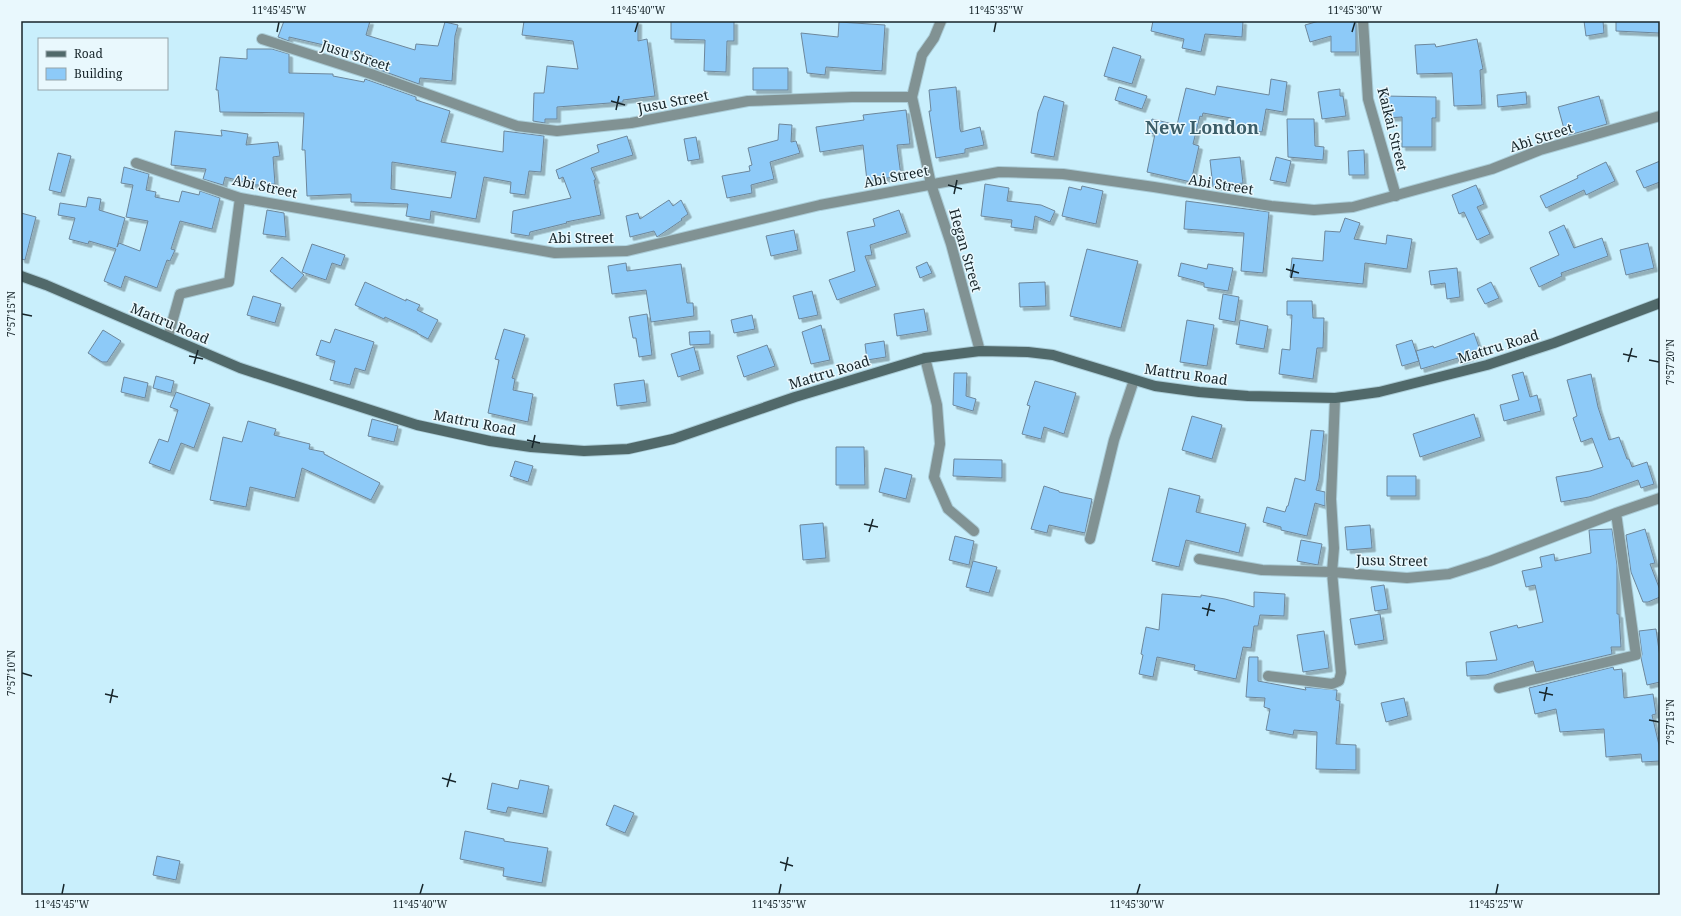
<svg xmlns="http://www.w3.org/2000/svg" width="1681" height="916" font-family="'Noto Serif',serif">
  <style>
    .building { fill: #8dcaf8; stroke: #6d879b; fill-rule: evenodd; filter: url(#shadow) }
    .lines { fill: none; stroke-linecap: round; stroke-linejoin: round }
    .minor-casing { stroke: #a9cbd6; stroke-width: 12 }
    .secondary-casing { stroke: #a9cbd6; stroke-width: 12 }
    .minor { stroke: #819293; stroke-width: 10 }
    .secondary { stroke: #51696a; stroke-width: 10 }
    .ticks { fill: none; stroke: #17252a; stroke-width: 1.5 }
    .labels { text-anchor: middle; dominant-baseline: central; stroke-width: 3; stroke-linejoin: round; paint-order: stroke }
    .street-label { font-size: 14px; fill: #17252a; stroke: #e9f8fd }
    .district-label { font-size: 18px; font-weight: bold; fill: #3b5d68; stroke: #e9f8fd }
    .neatline { fill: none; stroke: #17252a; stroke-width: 1.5 }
    .ticks-label { font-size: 10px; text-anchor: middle; fill: #17252a }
  </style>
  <defs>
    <filter id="shadow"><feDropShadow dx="3.5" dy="3.5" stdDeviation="0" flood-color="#0004"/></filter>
  </defs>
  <rect width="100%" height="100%" fill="#c9effc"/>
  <!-- building -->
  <path class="building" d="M284 21H370L366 35 415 50 416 44 438 46 445 22 458 25 455 36 452 81 420 78 419 84 369 66 372 56 289 37V41L278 37Z
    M524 21H638V41L647 39 655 96 623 100V102L557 107V119H545V123L533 121 534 93H544L547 66 578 69 573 41 522 35Z
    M671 21H734V41H727L726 72 704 71 705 40 671 39Z
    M1153 21H1243L1242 37 1205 34 1201 52 1182 48 1184 39 1151 31Z
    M1319 21H1356V52H1331V36L1310 42 1305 25Z
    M1584 21H1603L1604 33 1586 36Z
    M1616 21H1660L1659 33 1616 31Z
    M839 22 885 25 882 71 826 67 825 75 807 73 801 33 838 37Z
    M1477 39 1483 69 1480 70 1482 105 1454 106 1452 73 1417 74 1415 45 1435 44 1436 47Z
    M1113 47 1141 56 1132 84 1104 76Z
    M247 49H272L289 54V73L333 74V76L364 82 365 79 416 97V100L450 111 441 142 503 152 504 131 544 136 541 172 529 171 525 195 510 193 511 182 484 177 476 219 431 211 430 220 406 216 408 204 351 202V194L307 196 305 150H302L304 113 220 112 218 90H216L220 57 247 59ZM392 162 456 172 451 198 391 189Z
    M753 68H788V90H753Z
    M1271 79 1287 82 1283 112 1266 109 1262 132 1230 127 1231 118 1203 113 1202 117 1200 116 1193 144 1199 146 1191 182 1147 172 1155 134 1149 133 1152 119 1177 125 1186 88 1215 95 1217 86 1269 95Z
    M956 87 960 129 961 132 980 127 984 145 965 149V153L936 158 929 111H931L929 90Z
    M1119 87 1147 96 1142 109 1115 100Z
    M1340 89V96H1343L1346 116 1322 119 1318 92Z
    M1526 92 1527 104 1498 107 1497 95Z
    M1044 96 1064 102 1054 157 1031 153 1038 112Z
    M1385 96 1436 97V118H1432V147H1402V117L1386 118Z
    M1599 96 1607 124 1566 136 1558 107Z
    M906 110 910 144 897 145 901 176 867 181 863 145 820 152 816 127 864 120 863 115Z
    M1287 119H1314L1315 146 1324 147 1323 160 1288 157Z
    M779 124 792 125 791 142 796 141 800 153 770 162 774 179 751 185 752 193 727 198 722 176 750 171 749 166 752 165 748 148 778 140Z
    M221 130 248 134 246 145 278 142 280 156 273 157 275 184 256 185 225 177 223 185 203 179 206 169 171 165 175 131 222 136Z
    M627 136 633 155 591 168 596 180H594L601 215 566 222 567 223 530 232 529 236 511 233 513 211 571 198 563 177 559 179 556 170 599 152 597 145Z
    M696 137 700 159 688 161 684 139Z
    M1364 150 1365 175H1349L1348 151Z
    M58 153 71 156 61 193 49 190Z
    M1240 157 1243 183 1213 187 1210 160Z
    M1276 157 1291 161 1286 183 1270 180Z
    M1660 161V182L1644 188 1636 171Z
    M1606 162 1615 181 1586 195 1584 190 1546 208 1540 196 1578 178 1577 176Z
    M124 167 149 174 146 190 156 192 155 197 179 202 182 191 199 195 200 191 220 198 212 229 180 221 171 249 175 250 170 261 167 260 157 288 125 276 121 288 104 281 116 249 89 241 88 244 69 239 75 218 58 215 60 203 86 207 88 197 101 199 99 210 125 218 117 247 119 243 140 251 148 221 126 217 133 185 121 183Z
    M985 184 1009 188 1007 201 1041 205 1055 211 1050 222 1035 216 1033 230 1011 227 1012 220 981 216Z
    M1476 185 1484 204 1477 207 1490 234 1477 240 1464 212 1459 214 1452 195Z
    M1082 186 1103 191 1096 224 1062 216 1069 187 1081 190Z
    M669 200 673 206 681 200 688 214 681 219 682 220 657 237 654 231 630 237 626 216 638 213 640 219Z
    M1186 201 1269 212 1263 273 1241 271 1244 233 1184 229Z
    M267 210 284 213 286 237 263 234Z
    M899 210 907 233 870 245 872 255 865 256 876 286 837 300 829 280 855 271 847 232 875 226 873 219Z
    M21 213 36 217 25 260 21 259Z
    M1345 218 1360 223 1354 239 1386 244 1387 235 1412 239 1407 269 1365 263 1363 284 1290 277 1292 258 1323 261 1325 231 1340 232Z
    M1564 225 1574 248 1602 238 1608 256 1561 273 1562 276 1539 287 1530 268 1559 255 1549 232Z
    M794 230 798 250 771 256 766 236Z
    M1648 243 1654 268 1626 275 1620 250Z
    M312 244 345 255 341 266 332 263 326 280 302 272Z
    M1087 249 1138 261 1121 328 1070 316Z
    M282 257 304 275 292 289 270 271Z
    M927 262 932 273 920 278 916 267Z
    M626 263 627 271 681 264 687 303H693L694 316 651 322 646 290 612 294 608 266Z
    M1181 263 1207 269 1208 264 1233 268 1228 291 1204 287V283L1178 276Z
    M1457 268 1460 297 1447 299 1445 283 1431 285 1429 271Z
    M365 282 406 301V299L420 305 417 310 438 320 428 339 417 333V332L385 317 384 319 355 305Z
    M1045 282 1046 306 1020 307 1019 283Z
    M1491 282 1499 298 1485 304 1477 289Z
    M812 291 818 315 799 319 793 296Z
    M1223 294 1239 297 1235 322 1219 319Z
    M253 296 281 304 275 323 247 315Z
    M1287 301H1312L1313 318H1324L1323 348H1317L1313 379 1279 374 1282 349 1290 350 1292 315H1287Z
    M924 309 928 331 897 336 894 314Z
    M647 314 652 355 639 357 636 338H633L629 317Z
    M752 315 755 329 734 333 731 320Z
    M1187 320 1214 325 1207 366 1180 362Z
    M1240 320 1268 326 1264 349 1236 344Z
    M821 325 830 360 811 364 802 332Z
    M335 329 374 342 365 371 355 368 350 385 330 380 335 361 316 355 321 340 330 343Z
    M504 329 525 335 512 378 515 379 513 390 533 394 528 422 488 413 499 360 495 359Z
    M103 330 121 341 107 362H102L88 353Z
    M710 331V344L690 345 689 332Z
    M1474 333 1481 353 1459 361 1458 358 1421 369 1416 351 1433 346 1434 348Z
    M1412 340 1419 361 1402 366 1396 345Z
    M884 341 886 357 867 360 865 344Z
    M767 345 775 366 744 377 737 356Z
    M694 347 700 370 678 377 671 354Z
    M1523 372 1530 397 1537 395 1541 411 1504 421 1500 405 1519 400 1512 375Z
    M954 373H967L966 396 976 399 973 411 953 405Z
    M1591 374 1598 407 1609 440 1619 437 1627 459H1629L1632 467 1647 462 1654 484 1641 488 1638 480 1589 497 1561 502 1556 477 1590 471 1603 467 1592 438 1581 442 1573 418 1577 416 1567 380Z
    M156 376 174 381 171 393 153 388Z
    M124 377 148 383 145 398 121 392Z
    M644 380 647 402 617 406 614 384Z
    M1035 381 1076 393 1064 434 1044 427 1041 439 1022 434 1030 406 1027 405Z
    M176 392 210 404 194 448 181 443 170 471 149 463 159 439 168 442 178 410 170 407Z
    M1474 414 1481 437 1420 457 1413 434Z
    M1192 416 1222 425 1212 459 1182 450Z
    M372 419 398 426 394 442 368 436Z
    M248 421 276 429 274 435 310 444 309 449 324 452V454L380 483 371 500 302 468 295 498 250 487 246 507 210 500 223 437 242 442Z
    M1311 430 1324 431 1319 479 1316 490 1325 492V506L1315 503 1307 536 1281 530V527L1263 522 1267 507 1285 512 1287 506H1288L1295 478 1305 481Z
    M836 447H864L865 485H836Z
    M954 459 1002 460V478L953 476Z
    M515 461 533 466 528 482 510 476Z
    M885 468 912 475 906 499 879 492Z
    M1387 476H1416V496H1387Z
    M1044 486 1059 491V492L1092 499 1085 533 1049 525 1047 533 1031 529Z
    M1169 488 1200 496 1196 512 1246 524 1239 553 1186 540 1179 567 1152 561Z
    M823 523 826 558 803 560 800 525Z
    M1370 525 1372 548 1347 550 1345 527Z
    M1612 529 1617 565V614H1619L1621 647H1611L1612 654 1536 672 1533 661 1486 675 1467 676 1466 662 1497 660 1490 632 1517 625 1518 628 1543 622 1535 585 1526 587 1522 571 1542 567 1540 557 1554 554 1555 561 1591 553 1589 530Z
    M1645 529 1655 563 1650 564 1660 590V597L1648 602H1643L1631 572 1626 535Z
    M955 536 974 541 969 565 949 560Z
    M1301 540 1322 544 1318 565 1297 561Z
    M973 561 997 567 989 593 966 587Z
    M1384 585 1388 609 1375 611 1371 587Z
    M1254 592 1285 594 1284 616 1260 615 1258 626H1254L1251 648 1243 647 1236 679 1194 670 1195 665 1157 657 1153 677 1139 674 1143 655 1141 654 1146 627 1159 630 1162 594 1201 597V595L1225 599 1254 607Z
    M1380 614 1384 640 1355 645 1350 619Z
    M1656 629 1660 657V682L1647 685 1641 658 1642 654 1639 631Z
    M1324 631 1329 668 1303 672 1297 635Z
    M1249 657H1258V681L1306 690 1305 687 1337 690 1336 700 1340 701 1336 744 1356 745V770L1316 769 1317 732 1294 730 1293 735 1266 730 1270 709 1264 707 1265 698 1246 697Z
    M1613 667 1614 670 1622 669 1624 698 1653 694 1656 714 1652 715 1659 745 1660 761 1642 762 1641 754 1606 757 1604 729 1560 732 1556 709 1535 714 1529 688Z
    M1404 698 1408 716 1386 722 1381 703Z
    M520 780 549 786 543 814 508 807 506 813 487 809 492 783 518 789Z
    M614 805 634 813 625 833 606 825Z
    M465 831 504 839V841L548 848 542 883 503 876 504 868 460 859Z
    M157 856 180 861 176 880 153 875Z"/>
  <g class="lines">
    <defs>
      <path id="minor" d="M941 21 934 38 922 55 912 97 931 184 951 244 980 351
        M1363 21 1368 99 1396 196
        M262 39 371 74 517 126 557 131 631 123 748 101 852 97H912
        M136 163 240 198 555 253 627 251 820 205 999 172 1063 174 1154 187 1271 206 1314 210 1353 207 1492 169 1540 150 1660 116
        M168 337 180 294 229 282 240 198
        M925 358 937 405 940 444 934 477 948 509 974 531
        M1335 398 1331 499 1334 548 1332 572 1407 578 1449 574 1490 561 1616 513 1660 498
        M1090 539 1114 440 1134 380
        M1199 559 1262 570 1332 572 1341 673 1339 681 1332 684 1268 676
        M1499 688 1636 655 1616 513"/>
      <path id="secondary" d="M21 276 46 285 240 368 417 425 490 441 531 447 584 451 628 449 673 439 795 397 925 358 980 351 1028 352 1053 355 1155 386 1199 392 1248 396 1335 398 1379 392 1487 365 1554 343 1660 303"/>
    </defs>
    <!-- minor casing -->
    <use href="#minor" class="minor-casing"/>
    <!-- secondary casing -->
    <use href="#secondary" class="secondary-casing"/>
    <!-- minor -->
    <use href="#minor" class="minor"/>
    <!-- secondary -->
    <use href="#secondary" class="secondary"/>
  </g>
  <!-- ticks -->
  <path class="ticks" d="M277 32 279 22M635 32 638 22M994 32 996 22M1352 32 1355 22M611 101 625 105M616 110 619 96M948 185 962 189M954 194 957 180M1286 269 1299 273M1291 278 1294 264M22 314 32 316M1623 354 1637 357M189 356 203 359M1649 360 1659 362M1628 362 1632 348M194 364 198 350M527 440 540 443M532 448 535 435M864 524 878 527M869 532 873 519M1202 608 1215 611M1207 616 1210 603M22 673 32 676M1539 692 1553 695M105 694 118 697M1544 701 1547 687M110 703 113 689M1649 720 1659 722M442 778 456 782M447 787 451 773M780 862 793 866M785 871 788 857M62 894 64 884M420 894 423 884M779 894 781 884M1137 894 1140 884M1496 894 1498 884"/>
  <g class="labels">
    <!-- street labels -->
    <g class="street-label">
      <text transform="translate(356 55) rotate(18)">Jusu Street</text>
      <text transform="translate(673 101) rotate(-11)">Jusu Street</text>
      <text transform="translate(1393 129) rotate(76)">Kaikai Street</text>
      <text transform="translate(1541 137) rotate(-18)">Abi Street</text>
      <text transform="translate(896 176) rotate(-11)">Abi Street</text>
      <text transform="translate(1221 184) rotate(9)">Abi Street</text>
      <text transform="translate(265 186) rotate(12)">Abi Street</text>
      <text x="581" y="237">Abi Street</text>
      <text transform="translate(966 250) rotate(74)">Hegan Street</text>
      <text transform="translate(170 323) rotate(23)">Mattru Road</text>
      <text transform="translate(1498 346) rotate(-17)">Mattru Road</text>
      <text transform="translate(829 372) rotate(-17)">Mattru Road</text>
      <text transform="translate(1186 374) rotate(8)">Mattru Road</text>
      <text transform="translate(475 422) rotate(11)">Mattru Road</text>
      <text transform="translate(1392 560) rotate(1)">Jusu Street</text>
    </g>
    <!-- district labels -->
    <g class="district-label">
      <text x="1202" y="127">New London</text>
    </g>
  </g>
  <!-- border -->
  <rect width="1681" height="916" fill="none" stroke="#e9f8fd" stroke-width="44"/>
  <!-- legend -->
  <rect x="38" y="38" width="130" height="52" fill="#e9f8fd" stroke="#95a4a9"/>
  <rect x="46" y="51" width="20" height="6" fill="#51696a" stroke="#95a4a9"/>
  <text x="74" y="58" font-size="12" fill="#17252a">Road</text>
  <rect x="46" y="68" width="20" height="12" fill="#8dcaf8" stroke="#95a4a9"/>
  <text x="74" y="78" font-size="12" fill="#17252a">Building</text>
  <rect x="22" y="22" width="1637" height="872" class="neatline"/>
  <g class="ticks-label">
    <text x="279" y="14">11°45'45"W</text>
    <text x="638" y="14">11°45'40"W</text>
    <text x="996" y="14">11°45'35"W</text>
    <text x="1355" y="14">11°45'30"W</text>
    <text transform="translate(11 314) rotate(-90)" y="4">7°57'15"N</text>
    <text transform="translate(1670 362) rotate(-90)" y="4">7°57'20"N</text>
    <text transform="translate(11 673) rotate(-90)" y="4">7°57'10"N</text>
    <text transform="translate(1670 722) rotate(-90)" y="4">7°57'15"N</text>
    <text x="62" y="908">11°45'45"W</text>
    <text x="420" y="908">11°45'40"W</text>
    <text x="779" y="908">11°45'35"W</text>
    <text x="1137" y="908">11°45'30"W</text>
    <text x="1496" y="908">11°45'25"W</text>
  </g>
</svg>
